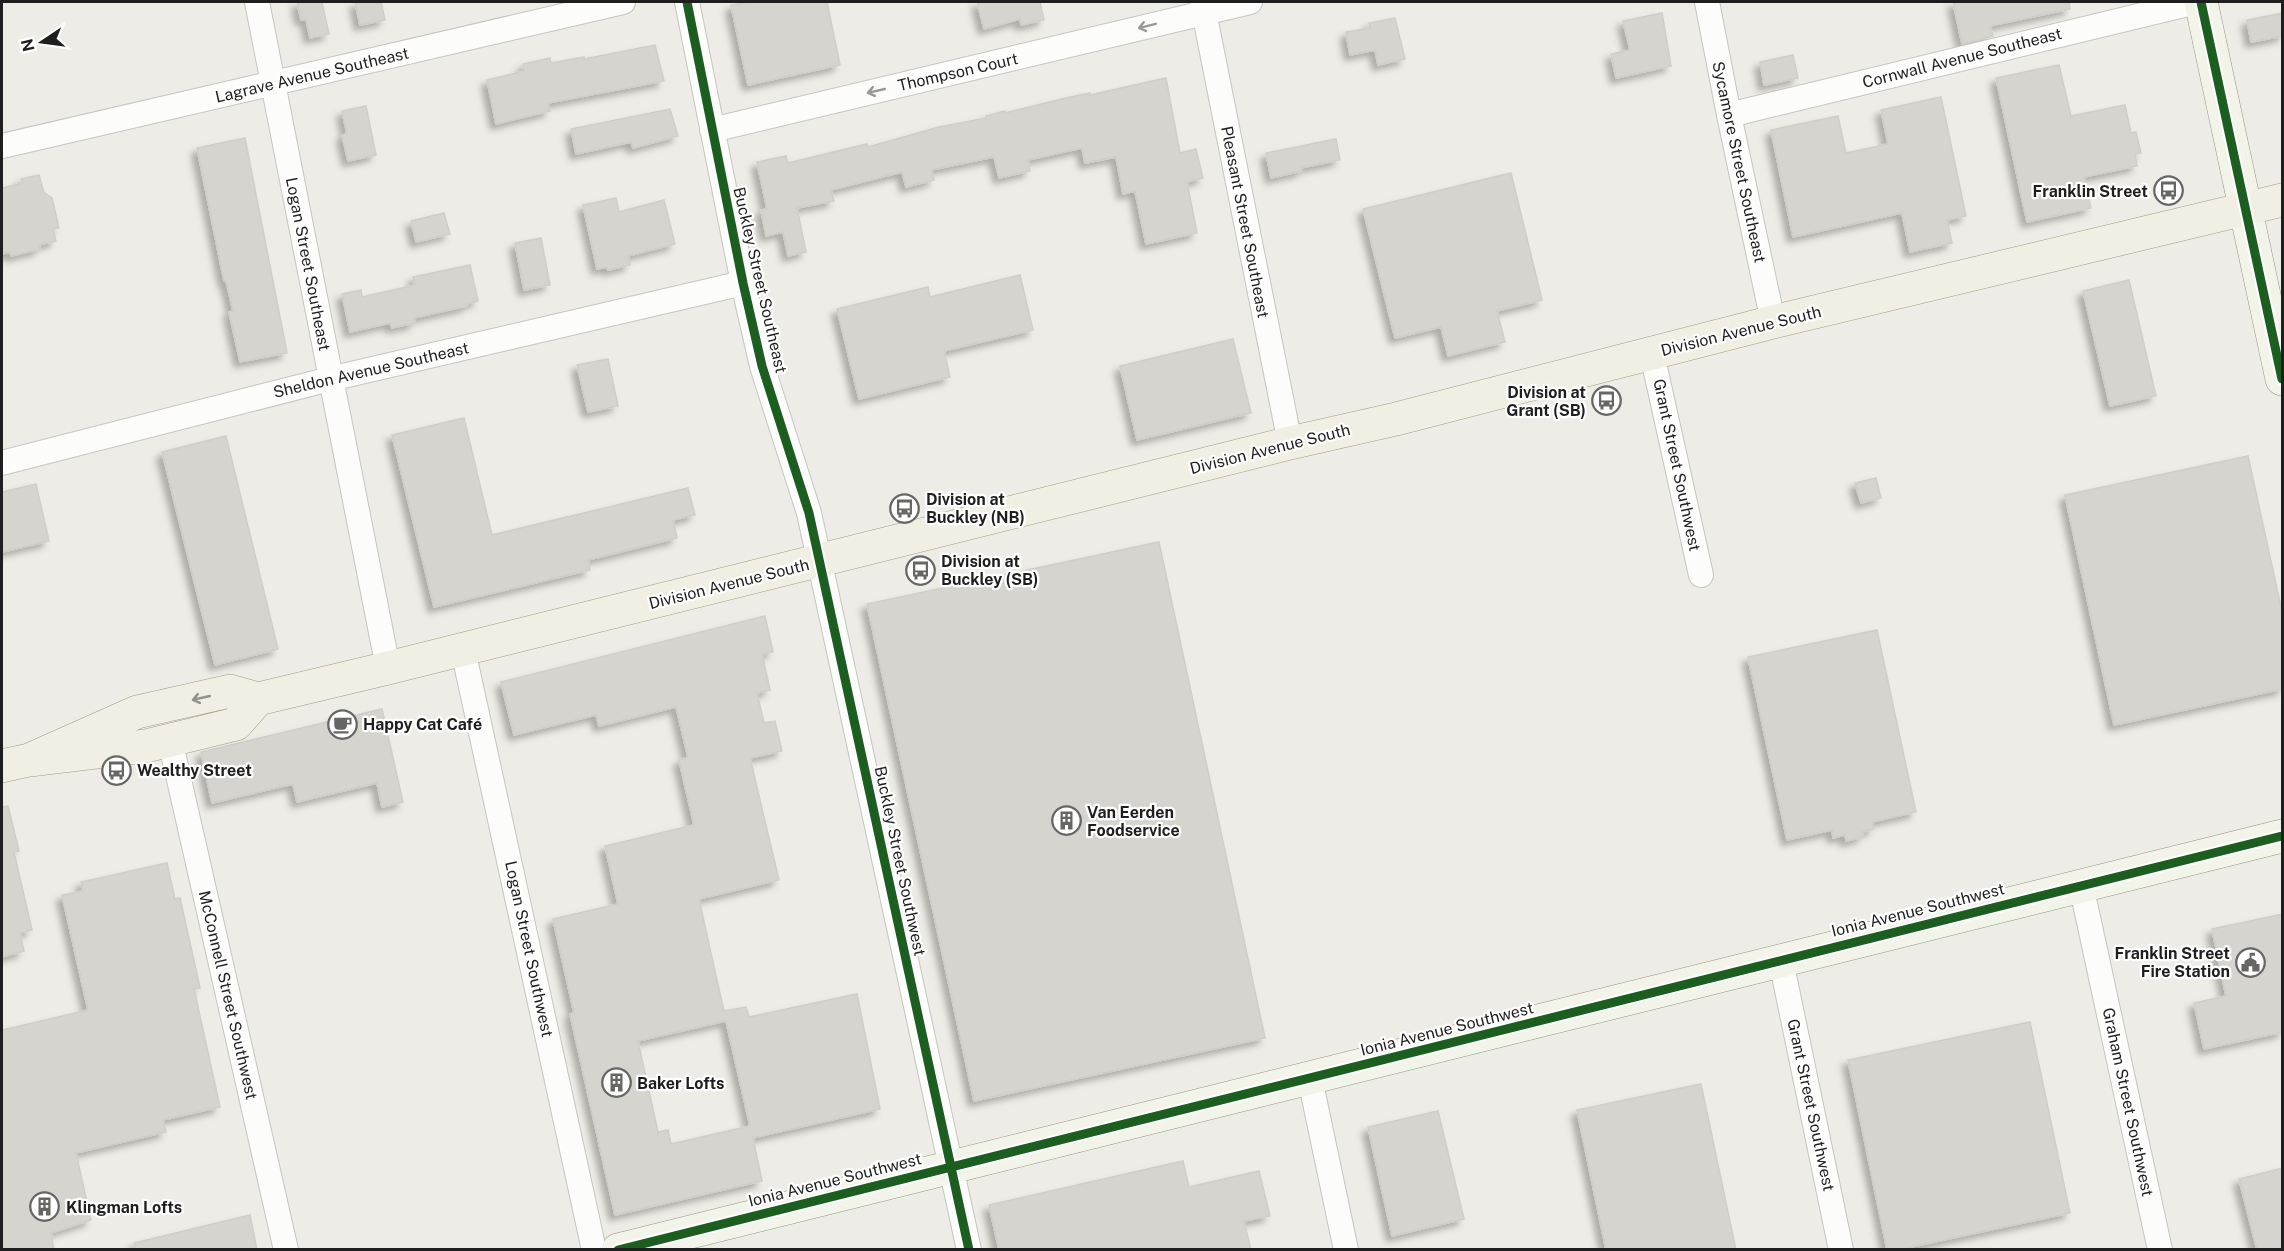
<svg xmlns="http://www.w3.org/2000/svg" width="2284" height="1251" font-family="'Public Sans',sans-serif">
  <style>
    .building { fill: #d6d4cf; stroke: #d0cec8; stroke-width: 1.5; fill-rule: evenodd; filter: url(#shadow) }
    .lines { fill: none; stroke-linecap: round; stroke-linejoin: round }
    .street-casing { stroke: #c5c5c2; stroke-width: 26 }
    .secondary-casing { stroke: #92977e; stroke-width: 34 }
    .primary-casing { stroke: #a39d82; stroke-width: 34 }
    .street { stroke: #fcfcfb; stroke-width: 24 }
    .secondary { stroke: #f2f4ea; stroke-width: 33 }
    .primary { stroke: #f1eee3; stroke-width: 33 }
    .cycleway-casing { stroke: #fff; stroke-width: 13 }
    .cycleway { stroke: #1b5e20; stroke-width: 9 }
    .oneway { stroke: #989898 }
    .oneway2 { stroke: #92908a }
    .labels { text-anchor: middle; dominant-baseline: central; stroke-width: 4.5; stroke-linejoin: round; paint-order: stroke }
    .street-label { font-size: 16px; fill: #1e1e1e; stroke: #fff }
    .poi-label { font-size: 16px; font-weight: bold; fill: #1e1e1e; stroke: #fff; text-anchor: start }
  </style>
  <defs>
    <filter id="shadow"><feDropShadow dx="-5.5" dy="5.5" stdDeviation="3" flood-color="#0004"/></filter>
  </defs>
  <rect width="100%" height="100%" fill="#edece6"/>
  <!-- building -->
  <path class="building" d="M297 2H322L329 34 310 38 306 19 301 20Z
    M355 2H381L385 20 360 25Z
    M750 2H827L840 65 748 85 731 5Z
    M977 2H1040L1044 20 1021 25 1020 19 984 29Z
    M1953 2H2069L2070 9 1990 26 1993 36 1962 44Z
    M1662 13 1671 66 1616 78 1611 54 1630 50 1623 21Z
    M2283 13V36L2251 42 2247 20Z
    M1395 18 1405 59 1378 65 1375 50 1350 55 1346 32 1370 28 1369 23Z
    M655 45 664 81 548 103 550 111 496 124 487 80 524 71 523 64 550 58 551 63 584 57V59Z
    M1793 55 1798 78 1764 85 1760 62Z
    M2059 65 2071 116 2125 105 2131 133 2136 132 2141 153 2135 154 2137 166 2084 177 2091 208 2027 222 1996 78Z
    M1166 78 1180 153 1196 149 1203 178 1187 182 1197 233 1146 244 1135 191 1123 194 1116 157 1085 163 1082 148 1028 160 1030 171 999 178 994 157 931 170 934 180 906 187 902 172 831 190 834 201 797 208 806 252 788 256 783 232 766 236 761 210 767 209 757 162 786 156 788 163 867 144 868 147 939 127 986 118V116L1005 111V113L1066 98 1090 93V95Z
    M1941 97 1966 216 1947 220 1952 243 1910 252 1902 213 1793 237 1771 130 1838 116 1846 153 1888 144 1881 110Z
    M366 106 376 155 348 161 342 135 347 134 342 111Z
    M670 109 678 136 633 148 631 142 576 154 571 129Z
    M245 138 287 353 240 362 229 312 233 311 226 281H224L197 148Z
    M1336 139 1340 160 1301 168 1302 171 1271 178 1266 153Z
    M1511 173 1542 300 1497 311 1505 342 1448 356 1441 327 1395 338 1363 209Z
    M39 175 44 193 52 198 59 228 53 229 56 241 39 245 40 249 11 256 10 252 2 254V188L23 183 21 179Z
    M616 198 619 212 664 200 675 244 628 256 630 265 608 270 607 267 597 269 583 205Z
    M444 213 450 234 416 242 411 221Z
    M541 238 550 285 524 290 515 243Z
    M470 265 478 301 466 304 467 306 414 318 415 323 392 328 390 323 350 332 342 294 361 290 362 297 415 285 413 277Z
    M1020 275 1033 330 944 351 950 377 859 399 837 309 928 287 930 297Z
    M2129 280 2156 396 2110 406 2083 291Z
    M1233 339 1251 413 1137 440 1120 366Z
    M608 359 618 406 588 412 577 365Z
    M464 418 492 535 688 488 695 515 673 520 677 538 588 560 590 570 434 607 392 435Z
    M226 436 278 649 215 665 162 452Z
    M2248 456 2283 616V689L2114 725 2065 495Z
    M1876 478 1881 498 1861 503 1855 483Z
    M36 484 49 541 2 552V492Z
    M1159 542 1265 1038 974 1101 867 604Z
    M765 616 773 652 762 654 770 690 757 693 764 723 775 721 782 751 750 758 779 880 699 899 716 976 724 1011 746 1007 749 1017 857 994 880 1109 753 1138 762 1181 615 1215 570 1014 574 1013 553 919 618 904 605 846 694 825 679 760 688 757 676 707 599 726 596 715 514 735 501 682ZM726 1021 750 1126 671 1144 668 1130 658 1132 638 1041Z
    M1877 630 1916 812 1872 822 1874 829 1862 832 1863 837 1846 841 1845 835 1833 838 1832 830 1787 840 1748 657Z
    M382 709 403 802 382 807 377 783 297 802 293 784 212 803 201 752Z
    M8 806 19 851 14 852 32 930 20 933 24 951 2 957V807Z
    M167 863 175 899 180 898 200 988 194 989 220 1107 163 1120 166 1132 76 1153 91 1220 51 1233 54 1250H2V1030L88 1010 62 895 83 891 81 882Z
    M2283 914V1032L2204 1049 2194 1003 2226 996 2212 929Z
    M2030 1022 2070 1213 1897 1250H1887L1848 1060Z
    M1701 1084 1736 1250H1606L1577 1110Z
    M1438 1111 1464 1219 1392 1236 1368 1127Z
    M1183 1161 1189 1187 1259 1171 1270 1216 1244 1221 1251 1250H999L989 1205Z
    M2283 1168V1250H2257L2239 1179Z
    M250 1215 257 1250H135L134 1243Z"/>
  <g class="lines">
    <defs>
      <path id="street" d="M257 2 388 668
        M687 2 743 283 762 366 809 513 969 1250
        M1202 2 1290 443
        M1707 2 1729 115 1773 322
        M1729 115 2196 2
        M712 130 1250 2
        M2 146 623 2
        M1652 354 1701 575
        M2 463 330 379 743 283
        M463 650 594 1250
        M170 740 286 1250
        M2081 885 2160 1250
        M1781 961 1841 1250
        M1310 1079 1346 1250"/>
      <path id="secondary" d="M2201 2 2282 379
        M618 1250 2282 836"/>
      <path id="primary" d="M29 760 137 712 230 691 258 699 388 668 1290 443 1396 419 1773 322 2282 200
        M2 766 29 760 146 746 236 724 258 699"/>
    </defs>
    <!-- street casing -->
    <use href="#street" class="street-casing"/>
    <!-- secondary casing -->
    <use href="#secondary" class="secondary-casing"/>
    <!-- primary casing -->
    <use href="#primary" class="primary-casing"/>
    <!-- street -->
    <use href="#street" class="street"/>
    <!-- secondary -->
    <use href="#secondary" class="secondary"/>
    <!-- primary -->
    <use href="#primary" class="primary"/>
    <defs>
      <path id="cycleway" d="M687 2 743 283 762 366 809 513 969 1250
        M2201 2 2282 379
        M618 1250 2282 836"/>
    </defs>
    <!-- cycleway casing -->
    <use href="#cycleway" class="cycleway-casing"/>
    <!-- cycleway -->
    <use href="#cycleway" class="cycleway"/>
  </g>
  <!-- one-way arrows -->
  <defs><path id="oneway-shaft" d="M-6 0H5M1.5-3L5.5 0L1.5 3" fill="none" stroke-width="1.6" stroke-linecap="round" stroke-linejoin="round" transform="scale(1.5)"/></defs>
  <g class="oneway">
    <use href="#oneway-shaft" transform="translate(1147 26) rotate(166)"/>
    <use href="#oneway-shaft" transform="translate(876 91) rotate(167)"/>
  </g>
  <use class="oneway2" href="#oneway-shaft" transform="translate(201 698) rotate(167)"/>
  <!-- icons -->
  <defs>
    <symbol id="bus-ring" viewBox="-11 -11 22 22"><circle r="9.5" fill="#fff" stroke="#666664" stroke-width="1.5"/><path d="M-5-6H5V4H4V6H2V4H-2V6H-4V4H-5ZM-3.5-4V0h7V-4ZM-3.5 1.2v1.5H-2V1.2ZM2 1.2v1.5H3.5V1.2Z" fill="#666664"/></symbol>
    <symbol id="cafe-ring" viewBox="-11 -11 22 22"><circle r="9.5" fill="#fff" stroke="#666664" stroke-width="1.5"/><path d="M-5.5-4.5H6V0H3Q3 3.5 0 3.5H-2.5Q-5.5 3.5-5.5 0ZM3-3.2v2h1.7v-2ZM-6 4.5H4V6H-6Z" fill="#666664"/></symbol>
    <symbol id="building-ring" viewBox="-11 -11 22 22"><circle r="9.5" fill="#fff" stroke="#666664" stroke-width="1.5"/><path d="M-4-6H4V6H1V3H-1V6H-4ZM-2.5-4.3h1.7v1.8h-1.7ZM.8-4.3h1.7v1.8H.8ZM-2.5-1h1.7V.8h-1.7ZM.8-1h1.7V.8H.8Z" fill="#666664"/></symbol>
    <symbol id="civic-ring" viewBox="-11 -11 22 22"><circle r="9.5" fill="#fff" stroke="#666664" stroke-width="1.5"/><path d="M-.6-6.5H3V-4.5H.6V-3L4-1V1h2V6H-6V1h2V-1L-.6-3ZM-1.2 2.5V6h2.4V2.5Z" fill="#666664"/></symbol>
  </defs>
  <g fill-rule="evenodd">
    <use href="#bus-ring" x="2152" y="174" width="33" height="33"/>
    <use href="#bus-ring" x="1590" y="384" width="33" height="33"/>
    <use href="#bus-ring" x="888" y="492" width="33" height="33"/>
    <use href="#bus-ring" x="904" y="554" width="33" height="33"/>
    <use href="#cafe-ring" x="326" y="708" width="33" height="33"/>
    <use href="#bus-ring" x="100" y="754" width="33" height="33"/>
    <use href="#building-ring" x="1050" y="804" width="33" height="33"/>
    <use href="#civic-ring" x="2234" y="946" width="33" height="33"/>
    <use href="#building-ring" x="600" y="1066" width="33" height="33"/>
    <use href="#building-ring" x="28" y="1190" width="33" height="33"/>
  </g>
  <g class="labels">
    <!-- street labels -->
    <g class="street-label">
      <text transform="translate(1962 58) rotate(-14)">Cornwall Avenue Southeast</text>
      <text transform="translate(958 72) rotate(-13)">Thompson Court</text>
      <text transform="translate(312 75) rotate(-13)">Lagrave Avenue Southeast</text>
      <text transform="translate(1739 162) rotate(78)">Sycamore Street Southeast</text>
      <text transform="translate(1245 222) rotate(79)">Pleasant Street Southeast</text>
      <text transform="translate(308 264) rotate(79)">Logan Street Southeast</text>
      <text transform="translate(760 280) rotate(77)">Buckley Street Southeast</text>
      <text transform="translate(1741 331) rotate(-14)">Division Avenue South</text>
      <text transform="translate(371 370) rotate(-13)">Sheldon Avenue Southeast</text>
      <text transform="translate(1270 449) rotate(-14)">Division Avenue South</text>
      <text transform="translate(1677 465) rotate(78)">Grant Street Southwest</text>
      <text transform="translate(729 584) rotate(-14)">Division Avenue South</text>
      <text transform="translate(900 861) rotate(78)">Buckley Street Southwest</text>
      <text transform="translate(1918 910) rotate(-14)">Ionia Avenue Southwest</text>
      <text transform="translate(529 949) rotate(78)">Logan Street Southwest</text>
      <text transform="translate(228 995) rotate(77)">McConnell Street Southwest</text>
      <text transform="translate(1447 1029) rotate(-14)">Ionia Avenue Southwest</text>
      <text transform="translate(2128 1102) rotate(78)">Graham Street Southwest</text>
      <text transform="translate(1811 1105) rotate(78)">Grant Street Southwest</text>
      <text transform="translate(835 1180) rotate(-14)">Ionia Avenue Southwest</text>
    </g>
    <!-- poi labels -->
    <g class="poi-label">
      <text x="2148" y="191" text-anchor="end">Franklin Street</text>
      <text x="1586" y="392" text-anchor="end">Division at<tspan x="1586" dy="18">Grant (SB)</tspan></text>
      <text x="926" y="499">Division at<tspan x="926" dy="18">Buckley (NB)</tspan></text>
      <text x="941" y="561">Division at<tspan x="941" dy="18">Buckley (SB)</tspan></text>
      <text x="363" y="724">Happy Cat Café</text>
      <text x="137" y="770">Wealthy Street</text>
      <text x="1087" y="812">Van Eerden<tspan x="1087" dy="18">Foodservice</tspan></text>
      <text x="2230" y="953" text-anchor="end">Franklin Street<tspan x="2230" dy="18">Fire Station</tspan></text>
      <text x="637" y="1083">Baker Lofts</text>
      <text x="66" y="1207">Klingman Lofts</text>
    </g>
  </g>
  <!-- border -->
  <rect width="2284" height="1251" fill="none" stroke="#1e1e1e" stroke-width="6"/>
  <!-- north arrow -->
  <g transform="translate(42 42) rotate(257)" stroke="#ffffff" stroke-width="4.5" paint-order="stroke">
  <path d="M0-4.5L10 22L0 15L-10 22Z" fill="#1e1e1e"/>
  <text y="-9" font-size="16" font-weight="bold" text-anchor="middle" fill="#1e1e1e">N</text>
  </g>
</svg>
